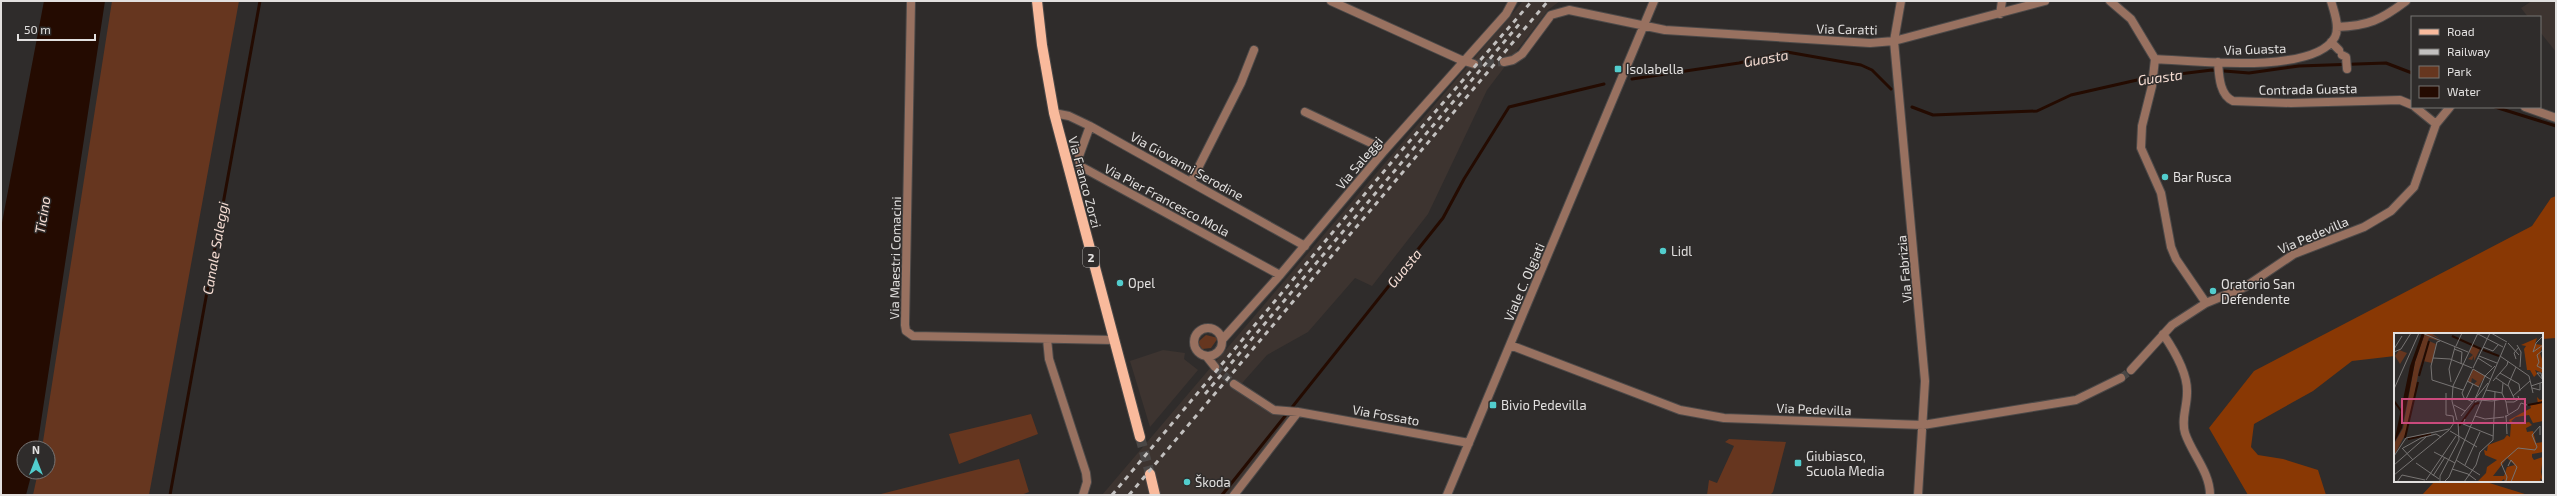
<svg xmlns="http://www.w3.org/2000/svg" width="2557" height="496" font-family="'Exo 2',sans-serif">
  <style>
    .built { fill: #3d3430 }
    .green { fill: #66361f }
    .forest { fill: #893804 }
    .water { fill: #240b01 }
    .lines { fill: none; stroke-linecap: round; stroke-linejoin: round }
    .stream { stroke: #240b01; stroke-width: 3 }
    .street-tunnel { stroke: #4a4746; stroke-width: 8; stroke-dasharray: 8 4; stroke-linecap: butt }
    .primary-tunnel { stroke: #4a4746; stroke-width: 10; stroke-dasharray: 10 5; stroke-linecap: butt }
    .street-casing { stroke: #4c4948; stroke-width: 10 }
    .primary-casing { stroke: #4c4948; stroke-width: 12 }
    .street { stroke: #987160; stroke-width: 8 }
    .primary { stroke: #f9ba9c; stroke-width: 10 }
    .rail { stroke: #c2c0bf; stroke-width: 3; stroke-dasharray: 5 5; stroke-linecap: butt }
    .poi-dot { fill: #52cdcd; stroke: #2f2c2b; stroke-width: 1.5 }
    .labels { text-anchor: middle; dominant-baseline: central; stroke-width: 3; stroke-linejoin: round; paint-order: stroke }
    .shield { fill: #2f2c2b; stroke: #acaaa9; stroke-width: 1 }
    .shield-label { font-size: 12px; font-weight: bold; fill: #e2e0df }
    .street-label { font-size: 13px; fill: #e2e0df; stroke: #2f2c2b }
    .poi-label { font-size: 13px; fill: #e2e0df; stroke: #2f2c2b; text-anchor: start }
    .water-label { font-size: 14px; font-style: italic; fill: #f6ddd3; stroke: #2f2c2b }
    .inset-river { fill: none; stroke: #240b01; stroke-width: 2 }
    .inset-road { fill: none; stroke: #777473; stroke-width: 1 }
    .view { fill: #ca4a7c; fill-opacity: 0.15; stroke: #ca4a7c; stroke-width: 2 }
    .inset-edge { fill: none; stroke: #e2e0df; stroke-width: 2 }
  </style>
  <rect width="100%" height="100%" fill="#2f2c2b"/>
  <!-- built -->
  <path class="built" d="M1523 1H1560L1548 10 1487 90 1428 214 1372 286 1355 278 1308 332 1267 355 1236 390 1290 417 1235 495H1102Z
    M2532 1H2556V52L2540 32V17H2528L2521 8Z
    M1163 350 1185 353 1184 359 1198 370 1150 427 1130 361Z"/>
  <!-- green -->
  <path class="green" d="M112 1H239L149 495H33L38 472H48V448H42Z
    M1206 335 1218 338 1211 348 1202 349 1198 342Z
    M1031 414 1038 434 959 464 949 434Z
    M1729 439 1786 442 1773 492 1770 495H1707L1709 480 1717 483 1734 446 1725 442Z
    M1019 459 1029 492 1021 495H877Z"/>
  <!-- forest -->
  <path class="forest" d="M2556 196V338L2542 339V334H2395V356L2352 361 2313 391 2254 424 2251 447 2258 455 2283 459 2318 470 2326 495H2248L2209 428 2254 371 2532 226 2551 198Z
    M2439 481H2483L2528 495H2422L2434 482Z"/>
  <!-- water -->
  <path class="water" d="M44 1H105L37 448H24V472H32L26 495H1V228Z"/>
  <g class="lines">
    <!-- stream -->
    <path class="stream" d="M1632 79 1739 63 1787 52 1861 65 1872 70 1891 89
      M1912 107 1933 115 2037 111 2071 95 2146 78 2212 70 2249 73 2299 66 2386 63 2412 73
      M2495 107 2556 126
      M170 495 260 1
      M1222 495 1443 218 1464 179 1509 107 1604 84"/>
    <!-- street-tunnel -->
    <path class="street-tunnel" d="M1474 64 1504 62
      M1215 367 1234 384
      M2121 378 2131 370"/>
    <!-- primary-tunnel -->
    <path class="primary-tunnel" d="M1140 437 1150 474"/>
    <defs>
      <path id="street" d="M911 1 905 325 906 331 913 336 1113 340
        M1331 1 1459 59 1474 64
        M1901 1 1894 41 1925 381 1918 495
        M2110 1 2131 19 2155 59
        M2000 14 2002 1
        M2337 27C2368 26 2381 20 2406 1
        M2331 42 2339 50
        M2342 55 2346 57 2347 69
        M2155 59 2152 86 2142 126 2141 148 2161 193 2171 247 2176 259 2206 303
        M2155 59C2193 61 2315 75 2335 37 2340 27 2334 11 2331 1
        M1504 62 1513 60 1522 54 1551 15 1569 10 1665 30 1870 43 1894 41 2045 1
        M2218 62C2219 74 2219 95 2233 101L2291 103 2400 100 2412 105
        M2415 107 2436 124
        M2525 107 2556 118
        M1305 112 1373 144 1384 151
        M1054 113 1069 116 1090 126 1305 246
        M1090 126 1079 156 1080 166 1280 275
        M1191 182 1241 83 1254 50
        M1194 342a14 14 0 1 1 28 0a14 14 0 1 1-28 0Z
        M2163 334C2174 350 2188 374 2187 393 2187 407 2181 419 2185 433 2192 454 2210 472 2210 495
        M1047 339 1049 359 1086 473 1087 482 1083 495
        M1222 340 1280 275 1384 151 1506 14 1513 1
        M1510 345 1680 410 1724 418 1923 425 2076 400 2121 378
        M1207 357 1215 367
        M2131 370 2172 325 2206 303 2245 287 2294 254 2364 227 2391 211 2414 187 2436 124 2450 107
        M1234 384 1274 410 1298 412 1469 443
        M1234 495 1298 412
        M1447 495 1654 1"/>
      <path id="primary" d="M1037 1 1042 45 1054 113 1140 437
        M1150 474 1155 495"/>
    </defs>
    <!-- street casing -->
    <use href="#street" class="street-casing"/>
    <!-- primary casing -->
    <use href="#primary" class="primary-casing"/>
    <!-- street -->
    <use href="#street" class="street"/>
    <!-- primary -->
    <use href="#primary" class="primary"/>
    <!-- rail -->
    <path class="rail" d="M1205 394 1521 22
      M1112 495 1401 151 1532 1
      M1129 495 1548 1"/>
  </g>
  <!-- markers -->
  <g class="poi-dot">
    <rect x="1614" y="65" width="8" height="8" rx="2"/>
    <circle cx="2165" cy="177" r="4"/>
    <circle cx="1663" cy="251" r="4"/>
    <circle cx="1120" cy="283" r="4"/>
    <circle cx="2213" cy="291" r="4"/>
    <rect x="1489" y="401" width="8" height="8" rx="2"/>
    <rect x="1794" y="459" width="8" height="8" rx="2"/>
    <circle cx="1187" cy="482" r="4"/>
  </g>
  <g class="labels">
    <!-- shield labels -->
    <rect class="shield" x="1083" y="247" width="16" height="20" rx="3"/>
    <g class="shield-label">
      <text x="1091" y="257">2</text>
    </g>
    <!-- street labels -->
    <g class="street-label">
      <text transform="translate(1847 29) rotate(1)">Via Caratti</text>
      <text transform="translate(2255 49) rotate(-2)">Via Guasta</text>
      <text transform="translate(2308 89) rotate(-1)">Contrada Guasta</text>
      <text transform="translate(1359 163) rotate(-50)">Via Saleggi</text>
      <text transform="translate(1187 166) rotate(29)">Via Giovanni Serodine</text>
      <text transform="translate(1085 182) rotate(75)">Via Franco Zorzi</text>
      <text transform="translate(1167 200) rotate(28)">Via Pier Francesco Mola</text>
      <text transform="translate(2313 235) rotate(-23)">Via Pedevilla</text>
      <text transform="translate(895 258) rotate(-89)">Via Maestri Comacini</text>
      <text transform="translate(1904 269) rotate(-95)">Via Fabrizia</text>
      <text transform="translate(1524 282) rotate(-67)">Viale C. Olgiati</text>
      <text transform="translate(1814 409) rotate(2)">Via Pedevilla</text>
      <text transform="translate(1386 415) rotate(10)">Via Fossato</text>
    </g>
    <!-- poi labels -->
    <g class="poi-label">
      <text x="1626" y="69">Isolabella</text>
      <text x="2173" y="177">Bar Rusca</text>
      <text x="1671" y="251">Lidl</text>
      <text x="1128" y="283">Opel</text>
      <text x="2221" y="284">Oratorio San<tspan x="2221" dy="15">Defendente</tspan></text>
      <text x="1501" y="405">Bivio Pedevilla</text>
      <text x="1806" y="456">Giubiasco,<tspan x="1806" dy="15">Scuola Media</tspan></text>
      <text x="1195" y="482">Škoda</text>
    </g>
    <!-- water labels -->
    <g class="water-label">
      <text transform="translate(1766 58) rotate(-10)">Guasta</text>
      <text transform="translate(2160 77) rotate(-8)">Guasta</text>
      <text transform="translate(42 215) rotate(-81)">Ticino</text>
      <text transform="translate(215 248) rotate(-80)">Canale Saleggi</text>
      <text transform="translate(1404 268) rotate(-51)">Guasta</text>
    </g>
  </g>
  <!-- overview -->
  <g transform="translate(2394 333)">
    <rect width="149" height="149" fill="#2f2c2b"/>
    <path d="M31 0H37L46 6 37 2 45 8 35 5 25 37 14 96 0 123V111L9 95 21 29ZM35 8 42 11 38 30 29 28ZM79 12 86 16 80 28V23L78 27 74 26 79 22 75 19ZM5 17 13 20 6 31 1 23ZM79 36 91 43 84 54 80 51 83 48 81 47 78 45 77 50 74 48Z" fill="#66361f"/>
    <path d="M143 5 141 11 149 12 146 20 148 26 149 23V40L141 37 143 41 140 44 136 37H133L130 16 132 13 127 12ZM143 64 146 67 149 66V88L139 90 135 82 122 84 117 88 123 91 135 89 138 92 132 95 133 99 139 98 142 110 149 109V119L138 121V124L140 127 149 124 147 139 149 148 146 145 147 149H111L110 146 106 149H83L92 140 93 134 103 127 91 122 90 117 93 118 94 112 110 106 113 102 116 104 117 91 115 87 137 75 136 72 144 71ZM113 125 121 132 113 134 110 143H99Z" fill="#893804" fill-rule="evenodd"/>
    <path d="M28 0H31L21 29 8 95 0 110 16 33Z" fill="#240b01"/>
    <path class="inset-river" d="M58 3 87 16M89 17 105 23M25 43 35 8M0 68 8 79M134 72 149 69M65 93 81 71 85 70M11 105 24 49M14 106 37 101"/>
    <path class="inset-road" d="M28 0 74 19M97 0 113 9M84 1 109 14M149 3 142 10 139 19 149 12M114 10 125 22M123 12 127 19 126 34M62 13 68 0M89 14 99 18 104 12M0 16 8 3M60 16 68 19 67 31M149 17 143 22 145 29 143 33 149 36M0 19 7 16 17 0M85 23 103 30M106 23 135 43 139 60M39 25 56 26 78 35M84 25 98 34M122 26 120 20 125 14M79 35 96 0M79 36 68 60 70 65 79 69M79 36 96 46M106 40 125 51 126 58M149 41 148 45 147 40H143L149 47M102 45 114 53M38 47 37 33 43 9 46 8M38 47 69 57M73 48 85 54M99 48 113 32 114 28M57 49 55 36 61 14M109 50 108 60 112 69M137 53 149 49M138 55 146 57V50M0 56 25 0M92 57 108 60M52 60V82L59 83M119 63 136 48M72 66 79 51M81 66 91 43 101 33M121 67 114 52 122 34M81 69 84 67 98 68 109 66M112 69H120L125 66 124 63M112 69 114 81M60 72 71 78M112 82 113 101M67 83 94 50M81 83 91 86 110 84M111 84 124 76 127 70 133 72M71 86 69 91 99 103M63 87 58 68 59 53 84 0M56 98 83 114M8 115 19 127M9 115 27 105 42 101 47 104M40 119 61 130M0 123 12 105 55 96M62 127 86 142M22 130 45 146M0 132 32 104M71 132 86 99M114 133 117 127 123 134 117 149M58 136 74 141 82 147M0 142 55 97 60 90 59 83M39 143 51 124M32 147 62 103M3 149 8 142 31 147M46 149V143L65 107 64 89M50 149 55 144 112 10M70 149 82 132 86 119 99 107 101 59M107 149 112 148 113 144 107 130 124 115 141 117 143 114 138 102 146 93V102"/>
    <path class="view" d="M8 66H131V90H8Z"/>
    <rect width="149" height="149" class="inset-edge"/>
  </g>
  <!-- border -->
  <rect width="2557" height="496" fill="none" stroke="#e2e0df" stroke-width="4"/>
  <!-- legend -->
  <rect x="2411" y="16" width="130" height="92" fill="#2f2c2b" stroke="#777473"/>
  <rect x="2419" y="29" width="20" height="6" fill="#f9ba9c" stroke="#777473"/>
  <text x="2447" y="36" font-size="12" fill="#e2e0df">Road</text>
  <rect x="2419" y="49" width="20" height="6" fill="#c2c0bf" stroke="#777473"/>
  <text x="2447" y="56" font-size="12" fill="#e2e0df">Railway</text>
  <rect x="2419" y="66" width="20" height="12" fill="#66361f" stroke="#777473"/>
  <text x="2447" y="76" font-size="12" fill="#e2e0df">Park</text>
  <rect x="2419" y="86" width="20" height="12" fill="#240b01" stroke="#777473"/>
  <text x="2447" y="96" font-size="12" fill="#e2e0df">Water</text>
  <!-- north arrow -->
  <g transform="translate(36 460)"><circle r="19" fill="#2f2c2b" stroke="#777473"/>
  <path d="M0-3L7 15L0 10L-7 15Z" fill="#52cdcd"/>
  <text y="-6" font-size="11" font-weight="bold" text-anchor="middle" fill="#e2e0df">N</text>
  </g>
  <!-- scale -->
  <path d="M18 34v6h77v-6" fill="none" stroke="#e2e0df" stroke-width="2"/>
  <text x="24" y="34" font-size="12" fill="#e2e0df" stroke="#2f2c2b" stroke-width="3" paint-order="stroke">50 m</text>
</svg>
